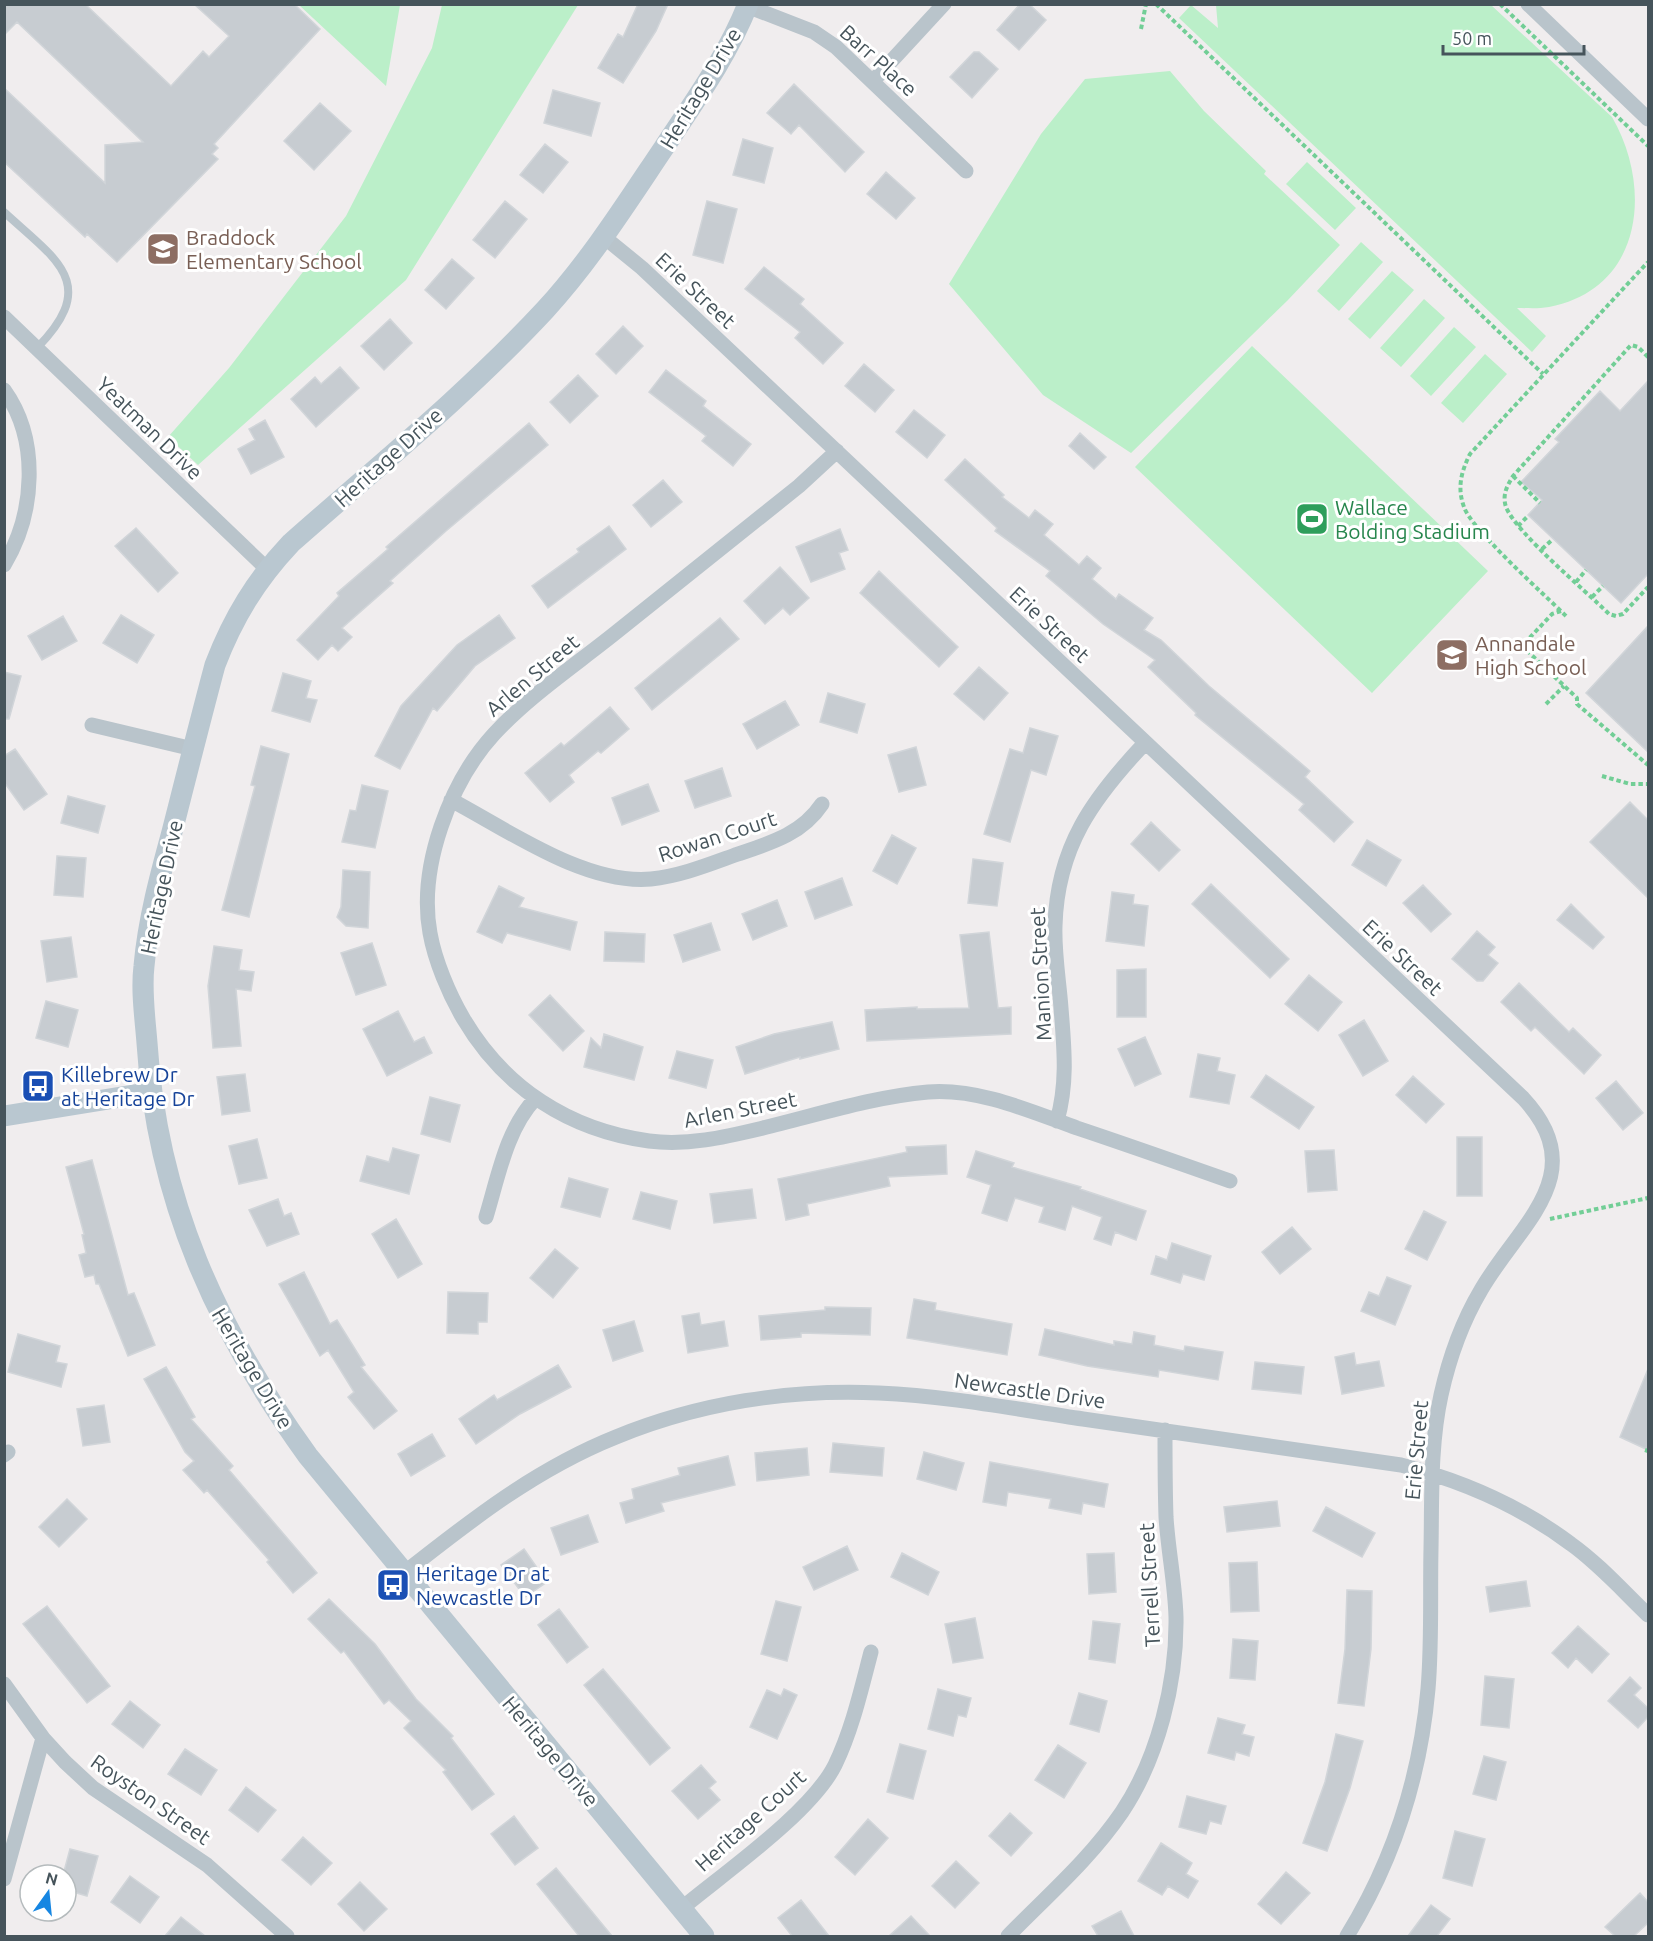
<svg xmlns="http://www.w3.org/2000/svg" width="1653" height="1941" font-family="Ubuntu,sans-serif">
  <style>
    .green { fill: #bbefc9 }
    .building { fill: #c7ccd1; stroke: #d1d5d9; stroke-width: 1.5 }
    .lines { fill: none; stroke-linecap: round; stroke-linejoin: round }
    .path { stroke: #72ce96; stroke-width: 4; stroke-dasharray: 4.5 3; stroke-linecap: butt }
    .lane { stroke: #b9c4cb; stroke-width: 8 }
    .street { stroke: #b9c4cb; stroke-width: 15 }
    .secondary { stroke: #b9c7d0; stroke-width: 21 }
    .labels { text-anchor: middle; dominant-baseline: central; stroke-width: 6; stroke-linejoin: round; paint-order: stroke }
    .street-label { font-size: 21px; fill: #46545b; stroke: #fff }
    .education-label { font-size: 21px; fill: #785e54; stroke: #fff; text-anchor: start }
    .leisure-label { font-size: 21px; fill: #27864d; stroke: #fff; text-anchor: start }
    .transit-label { font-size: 21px; fill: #164399; stroke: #fff; text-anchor: start }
  </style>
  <rect width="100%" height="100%" fill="#f0edee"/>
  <!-- green -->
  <path class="green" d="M299 5H400L386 86Z
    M442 5H578L406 280 198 465 168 437 229 368 346 216 432 48Z
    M1191 5 1218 28 1216 5H1491L1612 117C1653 188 1643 289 1549 307 1538 309 1527 308 1517 308L1546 336 1532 352 1179 18Z
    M1170 71 1204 111 1266 171 1264 174 1340 245 1288 300 1131 453 1043 395 949 284 1041 134 1085 79Z
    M1307 162 1356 208 1335 230 1286 184Z
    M1361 242 1383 262 1339 311 1317 291Z
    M1392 271 1414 290 1370 339 1348 319Z
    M1424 299 1445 318 1401 367 1380 348Z
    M1454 327 1476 347 1431 396 1410 376Z
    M1252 346 1488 571 1372 693 1135 467Z
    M1485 354 1507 374 1463 423 1441 403Z"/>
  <!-- building -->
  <path class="building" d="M4 4H85L171 86 203 51 209 57 229 36 194 4H294L320 29 214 144 218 148 212 154 218 159 117 262 87 234 85 237 4 162V88L105 183V145L143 142 17 22 4 35Z
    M638 4H668L656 31 623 83 598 68 618 34 623 37Z
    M1020 4H1029L1046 20 1019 50 997 30Z
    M974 52H979L998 69 972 98 950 77Z
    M794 84 864 152 845 172 799 125 791 134 767 113Z
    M553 90 600 103 591 136 544 123Z
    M320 103 351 131 314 170 284 141Z
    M743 139 773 148 764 183 733 175Z
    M545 144 568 162 543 193 520 175Z
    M886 172 915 198 896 219 867 194Z
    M505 201 527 219 495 258 473 240Z
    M707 201 737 209 723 263 693 255Z
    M452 259 474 278 446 309 425 290Z
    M764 267 804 299 800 304 843 343 823 364 795 338 800 332 745 289Z
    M390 319 412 343 384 370 361 346Z
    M623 326 643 346 616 374 596 354Z
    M864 364 894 390 875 412 845 386Z
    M340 367 359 388 316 427 291 399 315 377 321 384Z
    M666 370 706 401 703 406 751 444 733 466 702 441 706 436 649 392Z
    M578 375 598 396 570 423 550 402Z
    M1648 381V574L1621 603 1528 515 1542 500 1521 482 1559 442 1555 439 1600 391 1620 411Z
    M914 410 945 435 927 458 896 432Z
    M265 420 284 457 251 474 238 449 255 440 249 429Z
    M529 423 548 445 446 531 390 581 393 583 342 628 352 637 338 651 332 645 318 660 297 640 339 596 337 593 388 549 386 547Z
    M1080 433 1106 457 1094 469 1069 446Z
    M965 459 1004 495 1002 497 1029 518 1035 510 1053 524 1044 535 1079 565 1087 556 1101 568 1092 579 1116 599 1119 594 1153 618 1144 630 1161 640 1209 686 1310 771 1305 777 1353 822 1334 842 1299 810 1304 804 1195 715 1196 713 1148 667 1155 660 1103 624 1046 576 1050 571 995 531 997 528 945 480Z
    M663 480 682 502 651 527 633 505Z
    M609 526 626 549 548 608 532 586 579 552 577 549Z
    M136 528 178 573 158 592 115 546Z
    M840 529 848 550 839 553 845 569 811 582 796 547Z
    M780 567 809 598 790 615 783 608 765 624 744 601Z
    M879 571 958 647 939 667 860 593Z
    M121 615 154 635 137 663 103 643Z
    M499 615 515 638 475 666 437 711 433 708 400 769 375 756 401 706 457 645Z
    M63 616 77 641 42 660 28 636Z
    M720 618 739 639 652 710 635 688Z
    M1648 626V752L1586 693Z
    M979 667 1008 693 984 720 954 694Z
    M4 672 21 676 9 719H4Z
    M283 673 311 681 306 698 317 700 310 722 272 711Z
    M828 693 865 704 857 733 820 722Z
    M785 701 799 725 757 749 743 724Z
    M610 707 629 729 601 753 598 751 569 775 574 782 550 802 525 773 561 743 564 746Z
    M1030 728 1058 736 1046 775 1031 770 1010 842 984 834 1010 749 1023 753Z
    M261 746 289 754 249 917 222 910 255 786 251 785Z
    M916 747 926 785 899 792 888 755Z
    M15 749 47 794 24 810 4 782V756Z
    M722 768 731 796 695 808 685 781Z
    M648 784 659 811 622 825 612 798Z
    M362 785 388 791 375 848 342 842 350 810 356 811Z
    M68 796 105 806 98 833 61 823Z
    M1630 802 1648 820V898L1590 842Z
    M1151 822 1180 850 1159 871 1131 844Z
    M892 835 916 848 897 884 873 871Z
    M1367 840 1401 860 1386 886 1352 865Z
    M57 856 86 858 83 897 54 895Z
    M973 859 1003 863 997 906 968 903Z
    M343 870 370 872 368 928 346 926 337 917 341 907Z
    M842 878 852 905 815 919 805 892Z
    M1211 884 1289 959 1270 978 1192 904Z
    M1423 885 1451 914 1431 932 1403 903Z
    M499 886 524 898 519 907 577 922 570 950 507 933 502 943 477 932Z
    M1112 892 1134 895 1133 904 1148 906 1144 946 1106 941Z
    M777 900 787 926 753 940 742 914Z
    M1571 904 1604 937 1593 949 1557 920Z
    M711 923 720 950 683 962 674 935Z
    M1477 931 1495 947 1488 955 1498 963 1483 981H1477L1452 959Z
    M605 932 645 934 644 962 604 961Z
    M989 932 998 1008 1011 1007V1034L867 1041 865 1010 917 1007V1009L969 1008 960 935Z
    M71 937 77 977 47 982 41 941Z
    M372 943 386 985 356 995 341 953Z
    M214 946 242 950 239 970 254 972 251 991 236 989 241 1046 213 1048 208 986Z
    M1146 969V1017H1117V970Z
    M1309 975 1342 1002 1318 1031 1285 1004Z
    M1519 983 1569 1032 1573 1028 1601 1055 1584 1074 1535 1027 1531 1031 1501 1002Z
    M550 995 584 1031 563 1051 529 1015Z
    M46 1001 78 1010 68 1047 36 1038Z
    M398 1011 414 1042 424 1037 432 1053 387 1076 363 1029Z
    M1364 1020 1388 1061 1363 1076 1339 1035Z
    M832 1022 839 1049 800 1059V1057L745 1074 736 1047 774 1034Z
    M604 1034 643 1047 634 1080 584 1067 591 1038 601 1048Z
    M1145 1037 1161 1074 1135 1086 1118 1049Z
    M677 1051 713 1060 706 1088 669 1078Z
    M1198 1054 1220 1058 1217 1071 1235 1075 1229 1104 1190 1097Z
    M245 1074 250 1111 222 1115 217 1077Z
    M1266 1075 1314 1107 1299 1129 1251 1097Z
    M1413 1076 1444 1104 1426 1123 1396 1095Z
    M1616 1081 1643 1113 1623 1130 1596 1098Z
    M430 1097 460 1105 450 1142 421 1134Z
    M1457 1137H1482V1196H1457Z
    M257 1139 267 1178 239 1184 229 1146Z
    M946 1145 947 1174 888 1177 890 1186 807 1204 809 1215 786 1220 778 1179 907 1152 906 1147Z
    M393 1148 419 1155 409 1194 360 1181 367 1156 389 1162Z
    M1334 1150 1337 1190 1308 1192 1305 1151Z
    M976 1151 1014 1163 1012 1167 1081 1187 1080 1189 1146 1211 1136 1240 1115 1232 1111 1245 1094 1239 1102 1217 1072 1206 1065 1230 1039 1222 1044 1207 1015 1198 1007 1221 982 1213 991 1185 967 1177Z
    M92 1160 128 1295 134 1293 155 1345 128 1356 99 1284H96L94 1275 85 1277 79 1255 86 1253 82 1235 84 1234 66 1167Z
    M569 1178 608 1189 600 1217 561 1207Z
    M752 1189 756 1218 714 1223 710 1194Z
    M641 1192 677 1201 670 1229 633 1219Z
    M278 1199 284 1216 291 1213 299 1234 267 1246 249 1210Z
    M1424 1211 1446 1222 1427 1260 1405 1249Z
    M396 1219 422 1264 398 1278 372 1234Z
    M1292 1227 1311 1249 1280 1274 1262 1252Z
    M1172 1243 1211 1256 1204 1280 1183 1274 1180 1283 1151 1274 1156 1256 1167 1260Z
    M555 1249 578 1268 553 1298 530 1278Z
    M304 1272 330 1324 337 1320 365 1365 361 1367 397 1411 374 1429 348 1397 354 1392 328 1350 320 1356 279 1284Z
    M1387 1277 1411 1286 1395 1325 1361 1311 1369 1292 1379 1296Z
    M448 1292 488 1293 487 1322H478V1334L447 1333Z
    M914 1299 936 1303 935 1310 1012 1324 1007 1355 907 1338Z
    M825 1307 871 1308 870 1335 801 1333V1337L761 1340 759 1316 825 1310Z
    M699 1313 701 1325 724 1321 728 1346 688 1353 682 1316Z
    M634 1321 643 1351 613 1361 603 1330Z
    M1045 1329 1114 1345V1341L1132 1344 1134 1332 1155 1336 1154 1345 1184 1351 1185 1346 1223 1352 1218 1380 1159 1370 1158 1377 1087 1366 1039 1355Z
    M18 1334 60 1346 56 1362 67 1364 61 1387 8 1372Z
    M1354 1353 1356 1365 1379 1361 1384 1386 1342 1394 1335 1357Z
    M1255 1362 1304 1367 1301 1394 1252 1389Z
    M558 1365 571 1387 520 1414 476 1444 459 1419 494 1395 497 1400Z
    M166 1367 195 1417 191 1419 233 1466 229 1470 317 1573 293 1593 267 1562 269 1560 207 1490 204 1493 183 1470 194 1461 185 1452 144 1379Z
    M1648 1369V1450L1620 1437Z
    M104 1405 110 1442 83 1446 77 1409Z
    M432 1434 445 1456 411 1476 398 1454Z
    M833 1443 884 1448 882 1476 830 1472Z
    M807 1448 809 1475 757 1481 755 1453Z
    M924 1452 964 1463 956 1490 917 1479Z
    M728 1456 735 1485 661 1503 664 1511 626 1523 620 1503 634 1499 632 1489 680 1475 678 1468Z
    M990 1462 1108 1484 1104 1507 1083 1503 1081 1514 1049 1508 1051 1499 1008 1492 1006 1506 983 1502Z
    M67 1499 87 1519 59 1547 39 1527Z
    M1277 1501 1280 1526 1227 1532 1224 1507Z
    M1326 1507 1375 1533 1362 1557 1313 1531Z
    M588 1515 598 1542 561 1555 551 1528Z
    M847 1546 858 1570 814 1590 803 1567Z
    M524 1549 547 1582 525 1597 501 1565Z
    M902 1553 939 1572 928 1595 891 1577Z
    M1114 1553 1116 1592 1089 1594 1087 1554Z
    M1257 1562 1259 1611 1231 1612 1229 1563Z
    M1526 1581 1530 1606 1490 1612 1486 1587Z
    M1347 1590 1372 1591 1371 1649 1364 1706 1338 1703 1345 1649Z
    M329 1599 375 1644 416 1699 453 1736 451 1738 494 1794 472 1810 443 1772 446 1770 404 1728 411 1721 389 1700 384 1704 344 1651 341 1653 308 1619Z
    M776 1601 801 1607 787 1661 761 1654Z
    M47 1606 110 1686 87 1703 23 1624Z
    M559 1609 588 1647 567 1663 538 1625Z
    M975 1618 983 1658 953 1663 945 1624Z
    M1093 1621 1120 1624 1115 1663 1089 1659Z
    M1578 1626 1609 1654 1592 1673 1576 1658 1568 1668 1552 1653Z
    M1233 1639 1258 1641 1255 1680 1230 1678Z
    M603 1669 670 1748 650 1765 584 1685Z
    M1485 1676 1514 1679 1509 1728 1481 1725Z
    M1630 1677 1641 1688 1634 1695 1648 1708V1717L1638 1728 1608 1701Z
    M784 1689 797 1695 777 1739 750 1727 767 1690 781 1696Z
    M938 1689 971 1698 966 1717 958 1715 953 1736 928 1729Z
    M1079 1693 1107 1701 1099 1732 1070 1724Z
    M130 1701 160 1725 143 1748 112 1724Z
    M1218 1718 1245 1725 1242 1734 1254 1737 1249 1756 1236 1752 1234 1760 1208 1753Z
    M1336 1734 1363 1741 1350 1788 1327 1851 1303 1843 1325 1782Z
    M900 1744 926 1751 913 1799 887 1792Z
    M1058 1745 1086 1763 1064 1798 1035 1780Z
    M185 1749 217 1770 201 1795 168 1774Z
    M1484 1756 1506 1762 1496 1800 1473 1794Z
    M701 1765 716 1782 709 1788 720 1800 698 1819 672 1791Z
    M246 1787 276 1810 258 1832 229 1810Z
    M1187 1796 1226 1806 1221 1824 1210 1821 1206 1834 1179 1827Z
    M1010 1813 1032 1833 1011 1856 989 1836Z
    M514 1816 538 1848 515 1865 491 1834Z
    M868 1819 888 1838 855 1875 835 1857Z
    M1455 1831 1485 1839 1472 1886 1443 1878Z
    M303 1837 332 1863 311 1885 282 1860Z
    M1161 1843 1192 1863 1186 1874 1198 1881 1188 1898 1168 1886 1162 1895 1138 1881Z
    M70 1849 98 1856 87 1896 66 1890V1875H63Z
    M956 1861 979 1883 955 1908 932 1886Z
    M556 1868 612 1936H579L537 1884Z
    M1286 1872 1310 1893 1281 1924 1258 1904Z
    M130 1876 159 1897 140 1923 111 1902Z
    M360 1882 387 1909 364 1931 338 1904Z
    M1640 1893 1648 1902V1923L1634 1936H1615L1605 1927Z
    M801 1900 829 1936H792L778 1918Z
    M1431 1905 1450 1919 1437 1936H1408Z
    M1121 1911 1134 1936H1098L1092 1926Z
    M911 1916 930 1936H889Z
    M181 1917 205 1936H165Z"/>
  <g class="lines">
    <!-- path -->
    <path class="path" d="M1156 4 1543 374
      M1500 4 1648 146
      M1141 29 1146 4
      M1648 357 1638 347 1631 345 1513 476C1507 486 1502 495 1506 507 1517 534 1585 590 1609 614L1616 616 1623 614 1648 587
      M1513 476 1540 503
      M1518 526 1528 516
      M1542 549 1553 539
      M1576 582 1586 570
      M1592 597 1603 586
      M1561 611 1552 614 1522 646 1577 698V704L1648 765
      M1566 616C1546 596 1471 529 1464 507 1457 488 1461 472 1470 454L1648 262
      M1546 704 1564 686
      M1602 776 1630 784H1648
      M1550 1219 1648 1198
      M1645 1450 1648 1451"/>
    <!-- lane -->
    <path class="lane" d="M4 212C55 259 101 283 37 348"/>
    <!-- street -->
    <path class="street" d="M1528 4 1648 119
      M747 6 814 32 836 47 966 171
      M873 81 944 4
      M604 237 642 268 1523 1098C1594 1174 1519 1224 1481 1290 1462 1322 1449 1359 1441 1395 1430 1445 1432 1498 1431 1549 1430 1595 1432 1643 1428 1689 1420 1778 1393 1861 1347 1936
      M4 317 267 569
      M4 390C40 440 35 514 4 565
      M837 451 799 486C739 534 679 582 619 630 577 664 530 695 494 734 450 782 418 867 430 933 435 961 449 994 463 1018 504 1088 569 1130 649 1141 688 1146 725 1137 763 1128 817 1115 872 1097 928 1092 978 1088 1030 1111 1077 1128 1128 1145 1179 1163 1230 1181
      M92 725 193 749
      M451 800C508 830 585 885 651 879 681 876 710 864 738 854 771 843 802 834 822 804
      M1057 1121C1068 1082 1064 1047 1061 1008 1059 981 1054 953 1055 926 1057 847 1093 798 1145 743
      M486 1217C498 1178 506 1130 535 1099
      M4 1455 8 1452
      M404 1573C471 1520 536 1469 616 1437 699 1403 790 1389 879 1393 947 1396 1015 1409 1083 1419 1189 1434 1295 1449 1401 1465 1463 1481 1519 1505 1571 1544 1599 1564 1623 1591 1648 1615
      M4 1684 43 1738 65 1762 93 1788 207 1865 287 1936
      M4 1879 43 1738
      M681 1909C724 1873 811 1813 835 1765 852 1730 861 1690 871 1652
      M1008 1936C1047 1896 1090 1859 1122 1812 1158 1758 1177 1682 1176 1617 1175 1583 1168 1550 1166 1517 1165 1488 1165 1459 1165 1430"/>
    <!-- secondary -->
    <path class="secondary" d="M4 1116 152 1092
      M704 1936 308 1456C217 1330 157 1200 147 1043 145 1017 141 991 144 966 148 920 160 876 172 832 186 777 200 721 215 665 233 618 256 580 291 543 377 467 467 394 545 310 590 261 626 204 663 149 694 102 727 57 748 4"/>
  </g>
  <!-- icons -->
  <defs>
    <symbol id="school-square" viewBox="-11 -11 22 22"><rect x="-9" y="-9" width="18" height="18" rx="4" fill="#8d6e63" stroke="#fff"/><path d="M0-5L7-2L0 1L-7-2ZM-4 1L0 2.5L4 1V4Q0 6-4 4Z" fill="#fff"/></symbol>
    <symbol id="stadium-square" viewBox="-11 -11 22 22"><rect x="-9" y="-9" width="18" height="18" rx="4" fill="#2e9e5b" stroke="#fff"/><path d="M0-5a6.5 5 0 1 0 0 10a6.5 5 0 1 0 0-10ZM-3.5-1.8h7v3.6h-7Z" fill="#fff"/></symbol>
    <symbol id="bus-square" viewBox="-11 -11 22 22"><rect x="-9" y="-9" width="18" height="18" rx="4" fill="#1a4fb4" stroke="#fff"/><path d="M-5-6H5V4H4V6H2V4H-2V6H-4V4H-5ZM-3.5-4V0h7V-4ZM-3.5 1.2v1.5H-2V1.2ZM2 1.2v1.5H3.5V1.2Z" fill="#fff"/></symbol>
  </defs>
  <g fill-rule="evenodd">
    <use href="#school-square" x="144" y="230" width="38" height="38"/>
    <use href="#stadium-square" x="1293" y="500" width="38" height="38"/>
    <use href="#school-square" x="1433" y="636" width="38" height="38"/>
    <use href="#bus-square" x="19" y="1067" width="38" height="38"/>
    <use href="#bus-square" x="374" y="1566" width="38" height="38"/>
  </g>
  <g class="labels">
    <!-- street labels -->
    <g class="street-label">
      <text transform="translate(879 60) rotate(42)">Barr Place</text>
      <text transform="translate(700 88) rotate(-59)">Heritage Drive</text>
      <text transform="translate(696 290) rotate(43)">Erie Street</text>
      <text transform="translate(150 428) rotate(44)">Yeatman Drive</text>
      <text transform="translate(388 457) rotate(-42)">Heritage Drive</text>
      <text transform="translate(1050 624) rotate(43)">Erie Street</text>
      <text transform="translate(532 675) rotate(-40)">Arlen Street</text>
      <text transform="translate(717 836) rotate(-18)">Rowan Court</text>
      <text transform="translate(161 887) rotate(-78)">Heritage Drive</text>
      <text transform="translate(1403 957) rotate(43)">Erie Street</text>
      <text transform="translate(1040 974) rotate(-93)">Manion Street</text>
      <text transform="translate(740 1109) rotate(-11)">Arlen Street</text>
      <text transform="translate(253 1368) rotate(59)">Heritage Drive</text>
      <text transform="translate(1030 1390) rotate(8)">Newcastle Drive</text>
      <text transform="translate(1416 1450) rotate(-85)">Erie Street</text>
      <text transform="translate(1149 1585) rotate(-93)">Terrell Street</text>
      <text transform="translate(551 1751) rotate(50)">Heritage Drive</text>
      <text transform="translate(151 1799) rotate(35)">Royston Street</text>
      <text transform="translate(750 1820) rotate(-42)">Heritage Court</text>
    </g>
    <!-- education labels -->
    <g class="education-label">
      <text x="186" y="237">Braddock<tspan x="186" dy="24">Elementary School</tspan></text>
      <text x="1475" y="643">Annandale<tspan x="1475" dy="24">High School</tspan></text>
    </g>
    <!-- leisure labels -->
    <g class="leisure-label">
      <text x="1335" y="507">Wallace<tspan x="1335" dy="24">Bolding Stadium</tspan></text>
    </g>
    <!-- transit labels -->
    <g class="transit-label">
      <text x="61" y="1074">Killebrew Dr<tspan x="61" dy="24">at Heritage Dr</tspan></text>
      <text x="416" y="1573">Heritage Dr at<tspan x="416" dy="24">Newcastle Dr</tspan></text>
    </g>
  </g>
  <!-- border -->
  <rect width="1653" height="1941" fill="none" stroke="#46545b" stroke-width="12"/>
  <!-- north arrow -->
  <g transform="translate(48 1893) rotate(15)"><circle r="28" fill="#ffffff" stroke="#b5bbbd" stroke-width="1.5"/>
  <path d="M0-4.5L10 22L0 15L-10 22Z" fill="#1686e2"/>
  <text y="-9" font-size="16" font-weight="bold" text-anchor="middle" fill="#46545b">N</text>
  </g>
  <!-- scale -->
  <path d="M1443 45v9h141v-9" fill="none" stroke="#46545b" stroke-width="3"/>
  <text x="1452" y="45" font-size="18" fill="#46545b" stroke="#ffffff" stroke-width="4.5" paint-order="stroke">50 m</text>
</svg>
